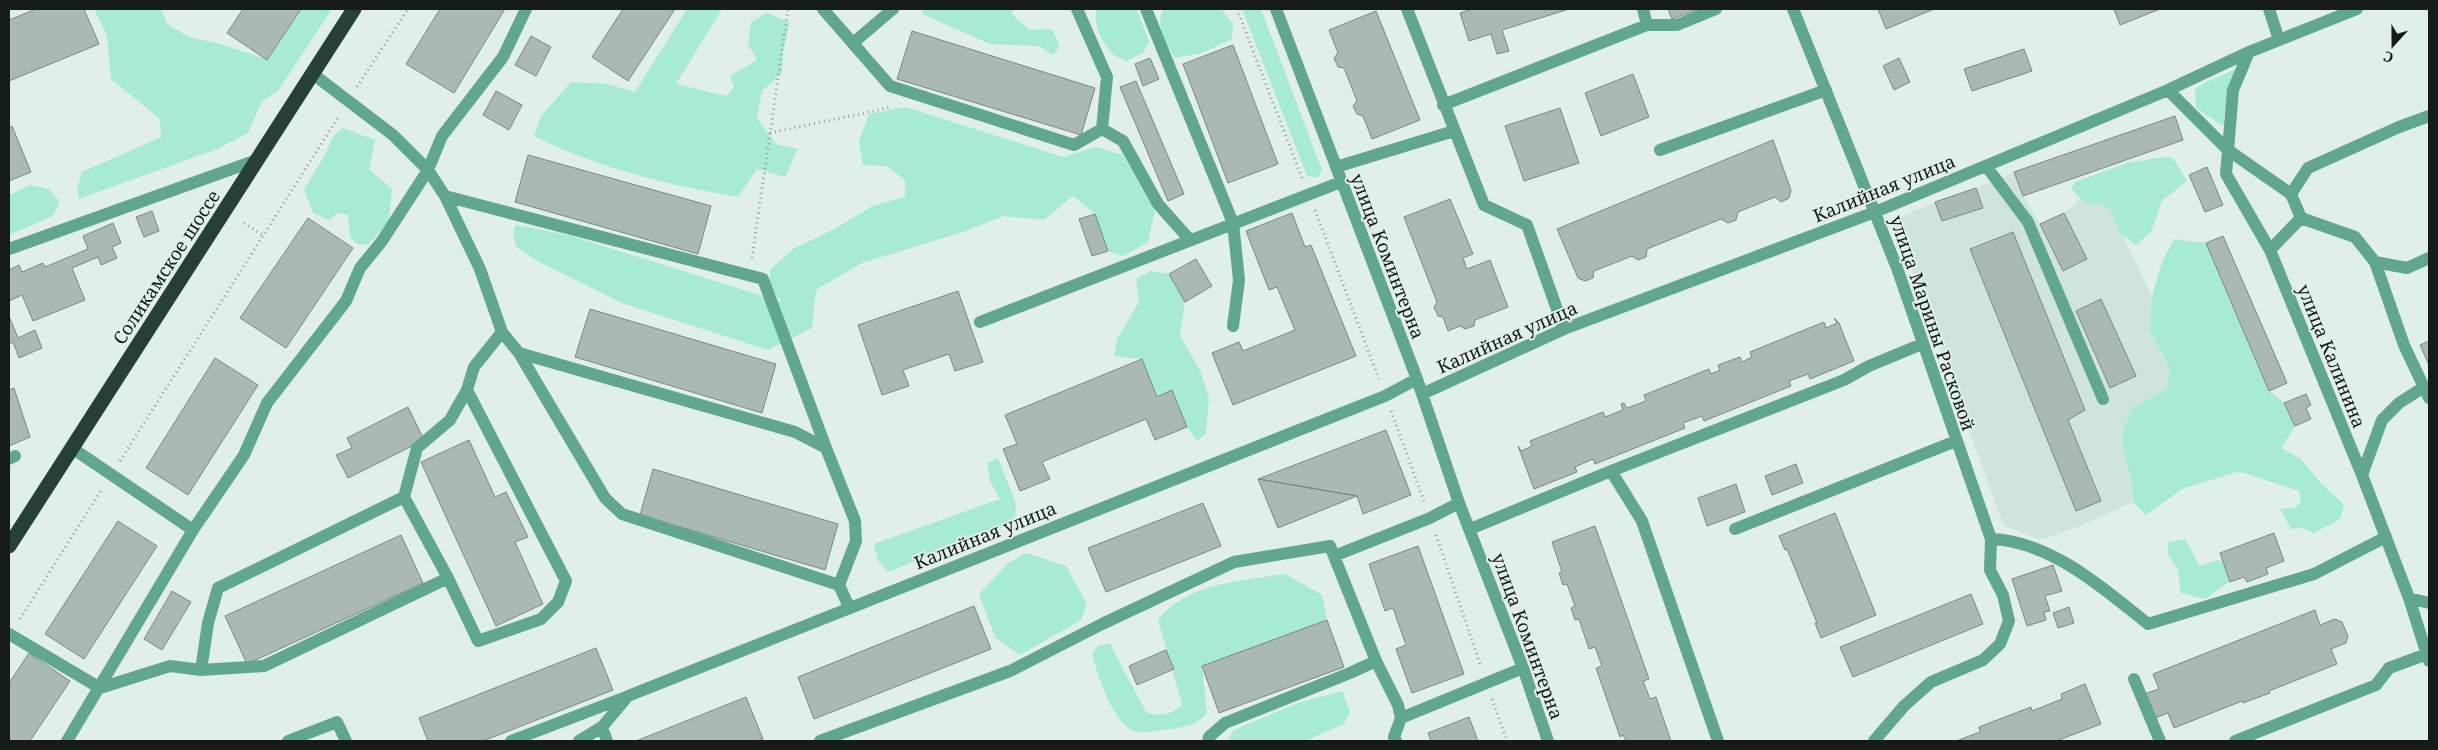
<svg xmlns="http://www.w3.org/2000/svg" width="2438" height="750" font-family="'Noto Serif',serif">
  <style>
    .built { fill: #cfe5dc }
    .green { fill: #a7ebd3 }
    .building { fill: #abb9b3; stroke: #7b8883 }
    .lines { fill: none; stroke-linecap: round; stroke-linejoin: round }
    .path { stroke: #909b96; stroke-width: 3; stroke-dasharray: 1 4; stroke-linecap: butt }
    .minor { stroke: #61a78f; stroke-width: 12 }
    .highway { stroke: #274037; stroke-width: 15 }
    .labels { text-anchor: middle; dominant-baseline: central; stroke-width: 4; stroke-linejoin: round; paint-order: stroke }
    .street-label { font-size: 18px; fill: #161b19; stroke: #e1efe9 }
  </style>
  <rect width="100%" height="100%" fill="#e1efe9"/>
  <!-- built -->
  <path class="built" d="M2014 172 2023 196 2040 224 2064 213 2080 199 2089 204H2101L2110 210 2152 296 2150 332 2170 368 2167 388 2130 410 2121 440 2131 479 2133 502 2083 525 2040 540 2003 525 1894 220 1935 202 1976 188Z"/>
  <!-- green -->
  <path class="green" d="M94 9H161L167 24 189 37 220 44 263 58 298 9H332L278 91 262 101 248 133 217 149 79 199 77 189 82 172 161 137 160 119 111 79 107 36Z
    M687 9H722L676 84 727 96 734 87 730 76 757 60 748 44 751 22 767 13 790 23 783 50 782 73 762 91 757 118 776 144 798 149 785 177 757 169 738 197C670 185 596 168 534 136L541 116 571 82 608 84 635 92Z
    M924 9H1013L1012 14 1029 30 1052 29 1060 46 1053 55 1039 46 990 44 922 14Z
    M1097 9H1137L1149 42 1143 53 1126 61C1121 58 1115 57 1112 53 1102 44 1092 21 1097 9Z
    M1164 9H1221L1233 24 1232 39 1202 53 1175 58C1166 43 1154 26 1164 9Z
    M1242 9H1261L1322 170 1317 178 1307 176Z
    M2236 69 2228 93 2223 126 2196 108 2195 89 2206 82Z
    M906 107 1063 157 1096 147 1123 155 1155 211 1148 242 1123 256 1108 251 1095 214 1073 196 1044 220 1004 216 963 232 862 263 816 290 812 328 768 350 622 303 541 263 516 247 513 233 516 225 568 235 782 302 770 290V270L793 249 838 227 872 206 905 197V180L887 166 863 165 859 141 869 114Z
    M342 128 375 140 369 169 392 189 389 221 368 245 357 244 350 237 348 215 338 213 329 220 313 213 304 189 325 155 333 137Z
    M2163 157 2173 158 2187 181 2162 201 2151 232 2136 245 2120 233 2110 210 2101 204 2089 205 2080 199 2071 188 2075 182 2127 163Z
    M30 185 49 189 60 202 53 216 9 235V195Z
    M2174 239 2206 243 2269 391 2284 403 2295 426 2281 448 2301 459 2318 480 2344 505 2340 519 2314 533 2302 528 2291 529 2280 509 2294 508 2301 503 2299 491 2244 473 2237 472 2182 489 2146 515 2133 502 2131 479 2121 440 2130 410 2167 388 2170 368 2150 332 2152 296 2162 262Z
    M1151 271 1169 274 1185 302 1180 336 1200 370 1209 398 1206 433 1197 441 1187 427 1172 390 1157 397 1141 359 1114 356 1117 339 1139 302 1136 279Z
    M998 458 1016 504 1015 522 888 572 878 561 874 544 1000 499 990 481 987 463Z
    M2185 539 2200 566 2218 560 2234 564 2232 580 2205 599 2181 593 2178 570 2168 555V542Z
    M1027 553 1066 566 1087 604 1081 620 1020 655 995 637 979 594 1008 563Z
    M1285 574 1322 595 1327 620 1202 666 1207 713C1198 725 1185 727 1170 729 1160 730 1149 733 1139 732 1115 731 1097 674 1092 653L1099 645 1110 644 1146 712C1159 717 1173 715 1182 704L1158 620C1188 582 1241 581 1285 574Z
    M1342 691 1350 711 1344 724 1305 741H1227L1234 730 1298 703Z"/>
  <!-- building -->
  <path class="building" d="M36 9H84L99 44 9 81V20Z
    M243 9H301L267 60 227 33Z
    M440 9H505L454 93 406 64Z
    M623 9H675L628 81 592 57Z
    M1473 9H1569L1502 30 1509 51 1497 54 1491 34 1469 41 1460 13Z
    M1668 9H1699L1672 19Z
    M1878 9H1934L1886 29Z
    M2114 9H2160L2120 25Z
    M1376 11 1420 120 1372 139 1363 116 1357 114 1353 106 1357 101 1344 68 1338 67 1334 58 1338 53 1329 30Z
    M912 31 1095 88 1081 135 897 79Z
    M531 36 551 47 536 76 515 65Z
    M1233 45 1278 164 1228 183 1183 64Z
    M2024 49 2032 71 1972 91 1964 69Z
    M1150 58 1159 79 1143 86 1135 64Z
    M1899 58 1910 82 1894 90 1883 66Z
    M1633 74 1649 117 1601 136 1585 93Z
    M1136 81 1184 194 1168 201 1120 87Z
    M496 91 522 105 509 130 483 115Z
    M1560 108 1579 163 1524 181 1505 126Z
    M2175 116 2183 140 2023 196 2014 172Z
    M12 126 31 172 9 181V128Z
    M1773 140 1791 190 1789 198 1781 202 1775 197 1738 212 1736 220 1728 223 1721 219 1647 249 1646 257 1638 260 1632 256 1594 271 1593 278 1585 281 1578 278 1557 229Z
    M528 155 711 206 698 254 515 202Z
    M2207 167 2223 205 2205 212 2189 175Z
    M1976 188 1983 208 1942 221 1935 202Z
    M1450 199 1473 254 1463 258 1467 269 1490 260 1508 307 1475 320 1474 326 1465 329 1460 326 1448 331 1443 317 1438 316 1434 307 1437 302 1404 217Z
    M152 211 159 231 144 237 136 217Z
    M1292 213 1305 247 1311 245 1356 356 1233 405 1212 353 1239 342 1243 351 1295 330 1277 287 1269 290 1246 231Z
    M2064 213 2087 259 2063 271 2040 224Z
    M1095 214 1108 251 1092 256 1079 219Z
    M308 218 353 248 286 348 240 318Z
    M113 223 121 243 112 247 117 258 101 265 98 257 72 268 85 300 33 321 22 295 9 301V270L19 265 22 272 43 263 45 267 88 249 83 236Z
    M2013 232 2085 410 2068 420 2101 501 2076 511 1970 249Z
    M2223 236 2287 383 2269 391 2206 243Z
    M1196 259 1212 286 1185 302 1169 274Z
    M958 291 983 362 955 371 949 354 903 370 909 386 882 395 858 325Z
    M2101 299 2136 376 2110 388 2076 311Z
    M590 309 776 364 762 413 575 357Z
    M9 316 18 338 35 330 42 348 19 358 13 342 9 344Z
    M1834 318 1839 323 1854 361 1810 379 1808 374 1789 381 1791 386 1704 421 1702 416 1683 423 1685 428 1595 464 1593 459 1575 467 1577 472 1534 489 1518 446 1521 451 1532 446 1530 441 1603 412 1605 417 1623 410 1621 404 1624 403 1627 408 1646 401 1644 395 1709 369 1711 374 1720 370 1718 365 1740 357 1742 362 1752 357 1750 352 1824 322 1826 328 1837 323Z
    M2429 341V365L2420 345Z
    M215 358 258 385 188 495 146 468Z
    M1142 359 1157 397 1172 390 1187 427 1155 440 1146 419 1042 462 1050 479 1020 491 1003 449 1017 444 1005 415Z
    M14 388 30 437 9 446V390Z
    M2306 394 2311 405 2306 408 2311 419 2295 426 2284 403Z
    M408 407 424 440 348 478 336 455 352 448 347 438Z
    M1386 430 1411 495 1363 514 1357 496 1258 479Z
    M469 440 495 497 506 492 528 537 515 542 543 604 496 626 421 462Z
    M1796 464 1803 483 1772 495 1765 476Z
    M653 469 838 524 825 570 640 515Z
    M1258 479 1357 496 1278 528Z
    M1736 484 1745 512 1707 526 1698 498Z
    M1203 503 1221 546 1106 592 1088 548Z
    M1835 513 1876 615 1821 638 1815 623H1817L1787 549 1785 550 1779 536Z
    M118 521 157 546 84 659 45 634Z
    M1595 526 1649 679 1643 681 1650 699 1656 697 1671 741H1626L1623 735 1620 737 1596 668 1602 666 1595 647 1589 649 1579 619 1575 620 1571 608 1575 606 1567 584 1563 585 1559 573 1562 572 1552 542Z
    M2274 533 2284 561 2266 568 2268 574 2247 582 2244 577 2230 582 2220 553Z
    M401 535 423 583 247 664 225 616Z
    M1418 546 1464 674 1412 693 1396 649 1406 645 1393 608 1385 611 1369 564Z
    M2053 565 2062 591 2045 596 2050 611 2044 612 2046 620 2027 626 2012 579Z
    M172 591 191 602 162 650 144 639Z
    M1971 594 1983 624 1853 677 1840 647Z
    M974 606 991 649 814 719 798 677Z
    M2069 607 2074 623 2058 628 2053 613Z
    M2315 610 2320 625 2335 619 2342 622 2348 636 2346 643 2331 649 2337 664 2269 691 2270 693 2243 703 2242 701 2174 728 2168 713 2153 719 2144 694 2159 689 2153 674Z
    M1327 620 1344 667 1219 713 1202 666Z
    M596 648 613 690 483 741H428L419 718Z
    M1166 650 1174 669 1137 685 1129 666Z
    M29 653 70 681 30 741H9V683Z
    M2085 684 2101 724 2056 741H1956L1980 732 1979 727 2031 707 2032 711 2062 699 2061 694Z
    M746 697 763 739 756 741H636Z
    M1469 717 1478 741H1431L1428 733Z"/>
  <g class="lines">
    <!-- path -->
    <path class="path" d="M1237 9 1302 178
      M357 87 408 9
      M770 133 892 107
      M1315 210 1379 379
      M244 223 263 235
      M752 258 788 9
      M1391 411 1424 501
      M120 461 339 116
      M1436 535 1481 667
      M20 619 102 489
      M1492 699 1507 741"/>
    <!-- minor -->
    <path class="minor" d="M823 9 890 86 1074 145 1102 129
      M1077 9 1107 77 1102 129
      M1146 9 1233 223 1239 280 1233 326
      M1276 9 1417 379 1459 503 1523 668 1548 741
      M1407 9 1484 205 1527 225 1564 329
      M1643 9 1647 25
      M1793 9 1897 268 1991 539 1990 570 2003 595 2009 621 2000 644 1983 660 1931 682 1904 706 1874 741
      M2269 9 2279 40
      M853 43 893 9
      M2249 52 2233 90 2228 150 2291 194 2301 218 2355 237 2375 262 2404 345 2429 398
      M313 74 393 135 428 170 445 196 480 269 502 332 519 353 605 498 622 514 839 585 849 607
      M2168 90 2228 150 2226 174 2270 250 2362 475 2409 598 2429 661
      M1443 105 1647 25H1677L1716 9
      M1102 129 1123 141 1158 204 1190 240
      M1660 150 1826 90
      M1986 166 2028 222 2103 399
      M1336 167 1454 131
      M2291 194 2308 168 2399 127 2429 116
      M445 196 763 279 826 448
      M9 249 257 160
      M2270 250 2301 218
      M2375 262 2407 268 2429 258
      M980 322 1341 182
      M519 353 795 432 826 448 855 521 856 541 839 585
      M467 390 450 420 417 448 404 497 448 578 478 641 541 619 558 602 566 581 467 390 474 367 502 332
      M1422 394 1564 329 1875 212 2168 90 2249 52 2357 9
      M72 448 193 530
      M9 459 15 456
      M1611 471 1642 521 1718 741
      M2362 475 2382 420 2399 403 2424 387
      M1470 529 1611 471 1844 380 1869 366 1922 344
      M1735 529 1956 441
      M1991 539C2051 541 2104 589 2148 624L2314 574 2386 537
      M1334 556 1430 518 1459 503
      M2409 598 2429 603
      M9 634 100 688 170 666 201 670 264 666 448 578
      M201 670 208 623 218 588 404 497
      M2134 679 2160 741
      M1401 718 1523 668
      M602 727 607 741
      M67 741 193 530 244 455 267 403 346 301 360 268 382 241 428 170 442 136 503 57 526 9
      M288 741 337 722 346 741
      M511 741 626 697
      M579 741 602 727 628 696 1385 396 1417 379
      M820 741 1010 671 1102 624 1234 562 1330 546 1376 661 1398 705 1401 718 1394 737 1396 741
      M1208 741 1209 737 1225 723 1350 673 1376 661
      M2235 741 2376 685 2389 668 2427 654"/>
    <!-- highway -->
    <path class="highway" d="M9 546 354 9"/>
  </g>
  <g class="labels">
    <!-- street labels -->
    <g class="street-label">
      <text transform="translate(1884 188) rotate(-22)">Калийная улица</text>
      <text transform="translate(1388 256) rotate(69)">улица Коминтерна</text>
      <text transform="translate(166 267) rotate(-57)">Соликамское шоссе</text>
      <text transform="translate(1933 323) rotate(71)">улица Марины Расковой</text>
      <text transform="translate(1507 337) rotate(-24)">Калийная улица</text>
      <text transform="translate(2332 356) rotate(68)">улица Калинина</text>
      <text transform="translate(985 535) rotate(-22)">Калийная улица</text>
      <text transform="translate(1528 636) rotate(70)">улица Коминтерна</text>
    </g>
  </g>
  <!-- border -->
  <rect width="2438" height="750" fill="none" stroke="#161b19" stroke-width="20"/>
  <!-- north arrow -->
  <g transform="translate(2393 45) rotate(201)" stroke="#e1efe9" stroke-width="4" paint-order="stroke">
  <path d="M0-4L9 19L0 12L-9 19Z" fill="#161b19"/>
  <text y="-8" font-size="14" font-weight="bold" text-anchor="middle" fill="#161b19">С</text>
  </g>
</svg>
